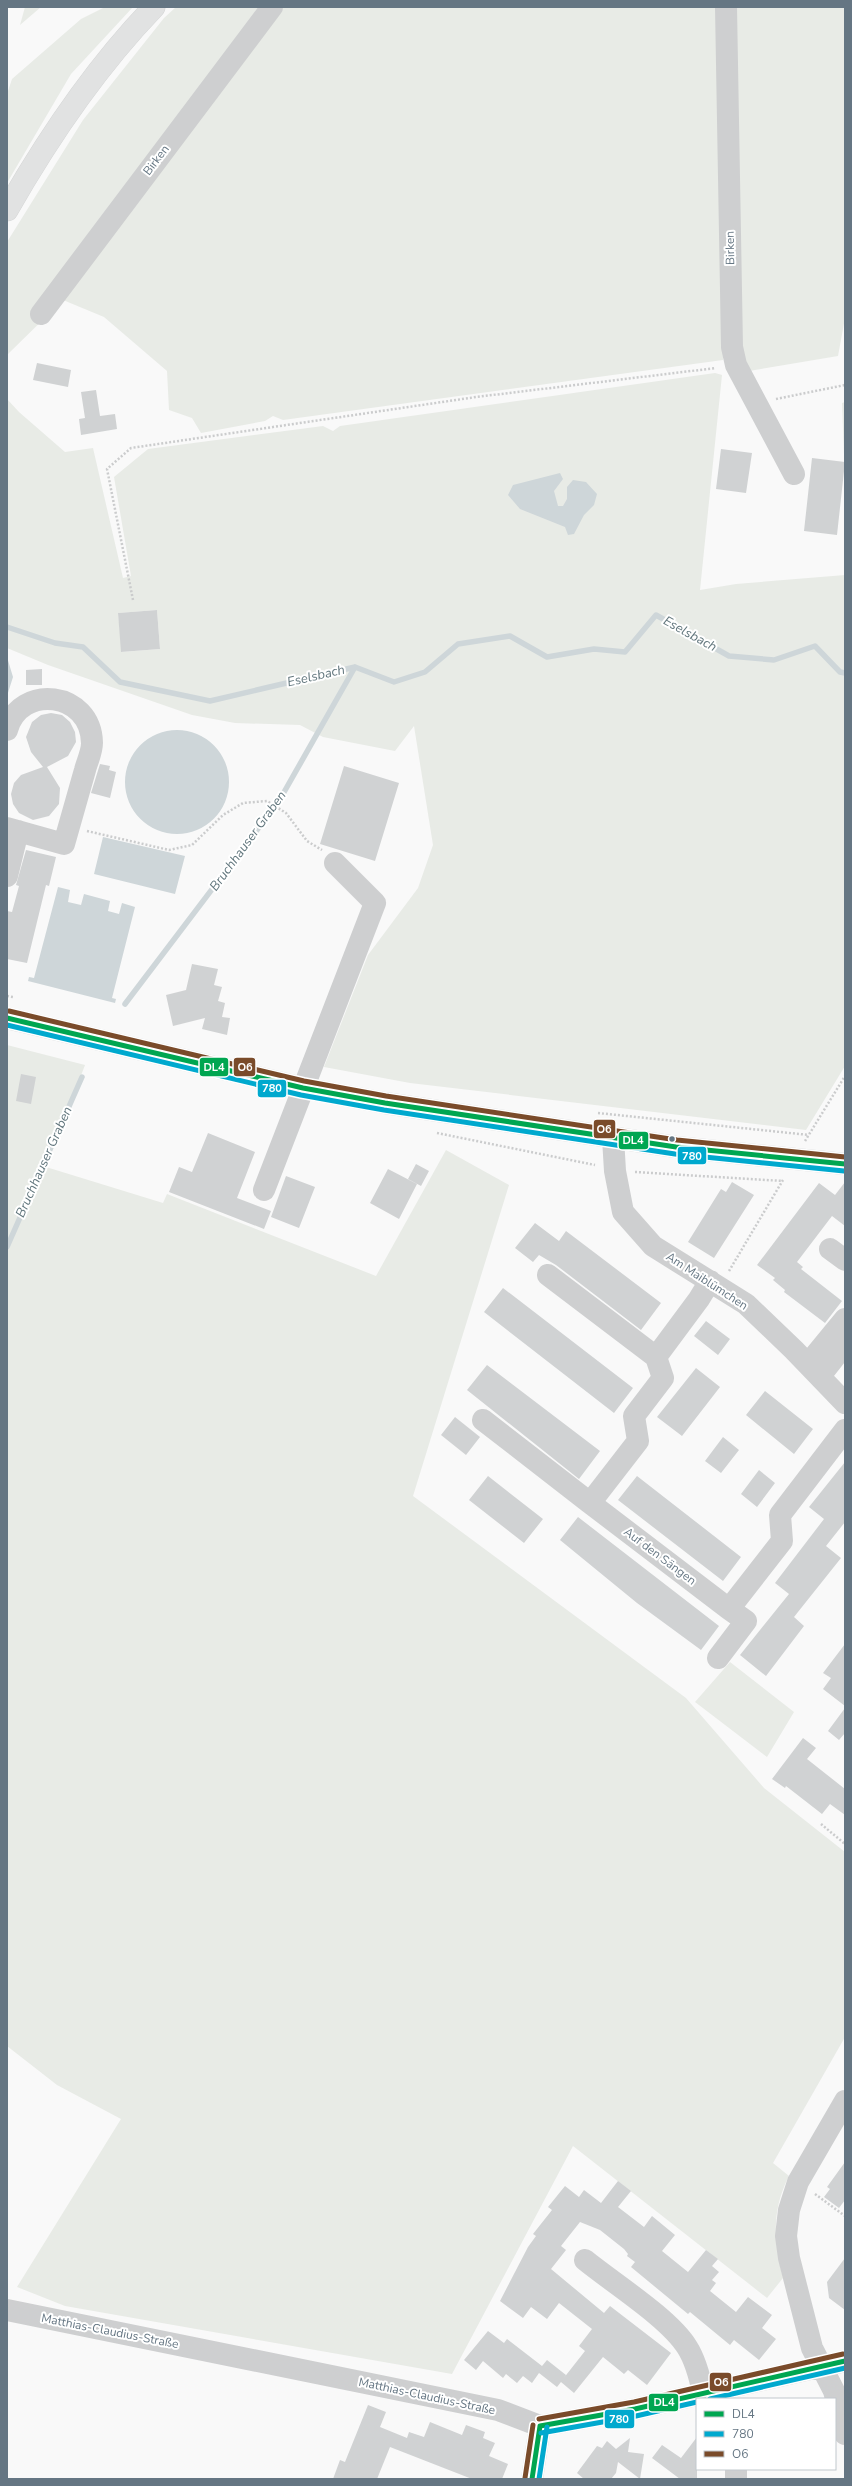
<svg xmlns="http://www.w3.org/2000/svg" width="852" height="2486" font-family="'Nunito Sans',sans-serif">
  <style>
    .green { fill: #e8ebe6; fill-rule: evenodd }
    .water { fill: #ced6d9 }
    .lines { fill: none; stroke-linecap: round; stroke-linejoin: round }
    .stream { stroke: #ced6d9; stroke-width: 5.5 }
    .building { fill: #d0d2d3 }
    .highway-casing { stroke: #d5d6d6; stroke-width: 23 }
    .path { stroke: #cbcccd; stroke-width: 2.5; stroke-dasharray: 2 2; stroke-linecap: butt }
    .minor { stroke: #cecfd0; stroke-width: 22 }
    .highway { stroke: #e1e2e2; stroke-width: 22 }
    .bus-1-casing { stroke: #fff; stroke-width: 8 }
    .bus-2-casing { stroke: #fff; stroke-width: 8 }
    .bus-3-casing { stroke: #fff; stroke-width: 8 }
    .bus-1 { stroke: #00a651; stroke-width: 5 }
    .bus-2 { stroke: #00a9ce; stroke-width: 5 }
    .bus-3 { stroke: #7a4b2a; stroke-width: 5 }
    .bus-dot { fill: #657683; stroke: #fff; stroke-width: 1.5 }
    .labels { text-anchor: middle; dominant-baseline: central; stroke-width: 4; stroke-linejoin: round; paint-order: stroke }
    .street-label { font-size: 12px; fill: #657683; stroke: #fff }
    .water-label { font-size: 13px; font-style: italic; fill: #60757c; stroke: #fff }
    .line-badge { stroke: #fff; stroke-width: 1.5 }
    .badge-label { font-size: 11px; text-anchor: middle; font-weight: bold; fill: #fff }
  </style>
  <rect width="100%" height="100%" fill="#f9f9f9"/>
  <!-- green -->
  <path class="green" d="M25 7H41L20 25Z
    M105 7H133L71 74 7 183V94L12 79 81 19Z
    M176 7H719L723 360 283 420 273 416 265 421 201 433 192 418 169 410 167 371 104 317 63 300 7 355V242L83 120 164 18Z
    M733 7H845V318L838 356 749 371 738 358Z
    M715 373 722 375 700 590 736 584 845 575V1066L806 1130 410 1083 324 1067 368 955 418 888 433 845 414 726 395 751 323 737 300 725 235 723 192 715 48 665 7 648V399L19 412 65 452 93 448 123 578 131 576 114 477 148 449 323 426 333 431 340 426ZM157 610 160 649 122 652 118 613Z
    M845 402V481L842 403Z
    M7 1045 85 1065 46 1167 163 1203 167 1194 376 1276 446 1150 509 1185 413 1496 686 1698 764 1788 845 1852V2037L773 2163 789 2176C771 2211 774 2241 783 2278L767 2298 573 2146 452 2374 65 2306 17 2287 121 2119 57 2085 7 2046Z
    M730 1662 794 1712 767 1757 695 1702Z"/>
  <!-- water -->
  <path class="water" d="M560 473 563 479 554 491 558 506H563L567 499V487L573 480 586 482 597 494 594 505 584 515 574 534 568 535 565 527 520 509 508 495 513 485Z
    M7 657 13 677 7 696Z
    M125 782a52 52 0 1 1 104 0a52 52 0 1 1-104 0Z
    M103 837 185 856 175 894 94 874Z
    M58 887 70 890 68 902 81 905 84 894 110 901 108 911 119 914 122 903 135 907 112 998 116 999 115 1003 28 981 29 977 34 978Z"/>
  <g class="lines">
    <!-- stream -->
    <path class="stream" d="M7 627 55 643 83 647 120 682 210 701 355 667 394 682 425 672 458 644 510 636 547 657 594 649 625 652 656 615 729 656 774 660 815 646 840 672 845 673
      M125 1004 279 801 355 667
      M7 1247 82 1077"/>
  </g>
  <!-- building -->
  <path class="building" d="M37 363 71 370 68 387 33 380Z
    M96 390 100 416 115 414 117 429 81 435 79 419 85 418 81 392Z
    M721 449 752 453 746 493 716 489Z
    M812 458 845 462 837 535 804 531Z
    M157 610 160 649 121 652 118 613Z
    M42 669V685H26V670Z
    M51 713 62 715 70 722 75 732 76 742 68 756 47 767 60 788 59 804 49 816 33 820 19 813 13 804 11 794 14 783 21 775 43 767 31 752 26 737 32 722 41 715Z
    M100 764 110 766 109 770 116 772 110 798 91 793Z
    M344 766 399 783 375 861 320 844Z
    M26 850 56 857 49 886 46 885 27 963 7 959V911L12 912 19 886 16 885Z
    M192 964 218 969 214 985 222 987 218 1001 225 1003 222 1017 230 1018 227 1035 202 1029 205 1018 173 1026 166 995 186 990Z
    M21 1074 36 1077 31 1104 16 1101Z
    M208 1133 255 1152 237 1198 271 1211 264 1229 169 1192 179 1167 192 1172Z
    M416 1164 429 1171 421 1186 408 1179Z
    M388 1169 417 1184 399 1219 370 1203Z
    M286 1176 315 1187 299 1228 271 1217Z
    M732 1182 754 1195 714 1258 688 1242 721 1189 726 1192Z
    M845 1182V1226L832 1216 797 1262 803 1267 801 1269 842 1301 825 1323 784 1292 785 1290 773 1280 775 1278 757 1265 819 1183 835 1195Z
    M535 1223 559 1241 566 1231 661 1303 641 1330 556 1265 539 1255 533 1262 515 1248Z
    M503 1288 633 1388 614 1413 484 1312Z
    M706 1321 730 1339 718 1355 694 1336Z
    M487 1365 600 1451 579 1479 467 1390Z
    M696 1368 720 1387 682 1436 657 1417Z
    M765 1391 813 1429 794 1454 746 1415Z
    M455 1417 480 1437 466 1455 441 1435Z
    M723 1437 739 1450 721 1473 705 1461Z
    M845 1462V1522L826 1546 841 1558 794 1617 804 1626 766 1676 740 1655 789 1594 775 1583 824 1519 809 1507Z
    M759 1470 775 1483 757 1507 741 1494Z
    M488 1476 543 1519 524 1543 469 1500Z
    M637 1476 741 1557 723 1581 618 1500Z
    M578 1517 719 1626 701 1650 637 1603 560 1540Z
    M845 1644V1706L823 1689 831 1678 823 1673Z
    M845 1708V1733L839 1740 828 1731Z
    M803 1738 816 1748 807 1759 845 1789V1815L830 1804 822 1814 786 1786 785 1788 772 1779Z
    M845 2162V2200L839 2208 824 2197 830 2189 827 2187Z
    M618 2181 631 2191 618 2207 644 2227 652 2216 675 2235 662 2251 688 2272 706 2250 718 2259 712 2266 719 2272 712 2280 716 2283 710 2291 736 2312 748 2297 772 2315 762 2328 776 2339 759 2360 734 2340 730 2345 690 2312 688 2314 631 2267 635 2262 627 2256 628 2254 624 2249 600 2230 580 2222 561 2246 566 2250 551 2269 604 2313 610 2306 671 2353 647 2385 628 2370 624 2374 603 2357 574 2393 561 2382 557 2387 539 2373 532 2383 523 2376 517 2383 506 2374 503 2378 483 2361 476 2370 464 2360 488 2331 504 2343 507 2339 542 2366 547 2360 566 2375 563 2379 585 2351 579 2346 592 2329 559 2303 547 2319 531 2307 523 2318 500 2301 528 2247 536 2236 533 2234 552 2210 548 2207 565 2186 579 2197 584 2190 601 2203Z
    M845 2258V2310L829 2298 827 2282Z
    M368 2405 386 2412 380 2427 407 2438 409 2432 424 2437 430 2422 462 2435 466 2425 485 2432 483 2438 495 2443 489 2456 508 2464 502 2479H472L390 2447 377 2479H333L340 2460 345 2462Z
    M697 2437V2479H680L652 2458 662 2445 681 2458Z
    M630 2438 628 2452 644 2454 640 2479 618 2462 616 2473 611 2479H584L577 2473 597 2446 602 2448 607 2441 616 2449Z"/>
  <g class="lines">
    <defs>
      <path id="highway" d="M7 210C48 138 96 67 154 7"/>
    </defs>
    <!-- highway casing -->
    <use href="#highway" class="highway-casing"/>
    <!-- path -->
    <path class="path" d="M776 399 845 385
      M133 600 107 469 131 448 476 397 716 368
      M87 831 169 850 192 845 223 815 243 803 267 801 286 813 307 841 322 850
      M7 996 13 997
      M598 1113 809 1135
      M437 1133 595 1165
      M805 1141 845 1076
      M635 1172 783 1181
      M729 1271 783 1180
      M821 1824 845 1844
      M815 2194 845 2216"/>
    <!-- minor -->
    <path class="minor" d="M726 7 732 347 736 365 794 474
      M41 314 272 7
      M7 730C20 683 91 691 92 743 92 752 87 762 85 770 78 794 71 819 64 844L7 828
      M7 876 18 831
      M7 1018 303 1088 385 1103 676 1147 845 1164
      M613 1138 615 1171 623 1212 653 1246 746 1304 794 1350 845 1403
      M264 1190 375 903 335 863
      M830 1249 845 1260
      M548 1275 656 1357
      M710 1281 699 1299 656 1357 663 1378 634 1416 638 1441 590 1503 729 1609 782 1541 780 1515 845 1430
      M808 1364 845 1319
      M820 1376 845 1344
      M483 1420 590 1503
      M718 1658 746 1621 729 1609
      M845 2101 798 2182 789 2210 786 2236 789 2258 812 2348 834 2391 845 2434
      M585 2260C613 2283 669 2318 687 2347 696 2361 700 2378 703 2393
      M7 2310 498 2410 540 2426 635 2409 845 2361
      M532 2479 540 2426
      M736 2479V2469"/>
    <!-- highway -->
    <use href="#highway" class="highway"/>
    <defs>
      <path id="bus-1" d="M7 1018 303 1088 385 1103 676 1147 845 1164
        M540 2426 635 2409 845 2361
        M532 2479 540 2426"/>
      <path id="bus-2" d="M7 1025 301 1095 384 1110 675 1154 844 1171
        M710 2399 845 2368
        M541 2433 636 2416 697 2402
        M539 2479 547 2427"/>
      <path id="bus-3" d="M9 1011 304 1081 386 1096 677 1140 845 1157
        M539 2419 634 2402 843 2354
        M525 2478 533 2425"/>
    </defs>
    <!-- bus-1 casing -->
    <use href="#bus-1" class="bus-1-casing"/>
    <!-- bus-2 casing -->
    <use href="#bus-2" class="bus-2-casing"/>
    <!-- bus-3 casing -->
    <use href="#bus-3" class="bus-3-casing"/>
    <!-- bus-1 -->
    <use href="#bus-1" class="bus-1"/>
    <!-- bus-2 -->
    <use href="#bus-2" class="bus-2"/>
    <!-- bus-3 -->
    <use href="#bus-3" class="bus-3"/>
  </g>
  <!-- markers -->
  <circle class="bus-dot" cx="672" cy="1139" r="3.5"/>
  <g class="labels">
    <!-- street labels -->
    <g class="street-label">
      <text transform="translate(156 160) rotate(-53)">Birken</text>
      <text transform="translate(730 248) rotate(-91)">Birken</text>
      <text transform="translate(707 1281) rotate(33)">Am Maiblümchen</text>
      <text transform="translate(660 1556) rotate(37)">Auf den Sängen</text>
      <text transform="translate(110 2331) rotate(11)">Matthias-Claudius-Straße</text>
      <text transform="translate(427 2396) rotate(12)">Matthias-Claudius-Straße</text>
    </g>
    <!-- water labels -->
    <g class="water-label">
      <text transform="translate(690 634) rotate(29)">Eselsbach</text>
      <text transform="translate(316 676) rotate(-13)">Eselsbach</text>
      <text transform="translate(248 841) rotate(-54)">Bruchhauser Graben</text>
      <text transform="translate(44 1162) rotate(-66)">Bruchhauser Graben</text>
    </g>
  </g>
  <g class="line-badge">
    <rect x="233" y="1057" width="23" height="20" rx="4" fill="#7a4b2a"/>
    <rect x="199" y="1057" width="30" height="20" rx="4" fill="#00a651"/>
    <rect x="257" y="1079" width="30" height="19" rx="4" fill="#00a9ce"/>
    <rect x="593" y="1119" width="23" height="20" rx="4" fill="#7a4b2a"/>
    <rect x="618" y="1131" width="31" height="19" rx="4" fill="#00a651"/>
    <rect x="677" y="1146" width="30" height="19" rx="4" fill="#00a9ce"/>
    <rect x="709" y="2372" width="23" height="20" rx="4" fill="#7a4b2a"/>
    <rect x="648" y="2393" width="31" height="19" rx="4" fill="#00a651"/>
    <rect x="604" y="2409" width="31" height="20" rx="4" fill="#00a9ce"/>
  </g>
  <g class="badge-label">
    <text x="245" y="1071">O6</text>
    <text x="214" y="1071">DL4</text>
    <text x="272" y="1092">780</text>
    <text x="604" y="1133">O6</text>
    <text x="633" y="1144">DL4</text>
    <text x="692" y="1160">780</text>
    <text x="721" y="2386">O6</text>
    <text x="664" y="2406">DL4</text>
    <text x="619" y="2423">780</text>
  </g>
  <!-- border -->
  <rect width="852" height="2486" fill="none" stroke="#657683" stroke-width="16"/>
  <!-- legend -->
  <rect x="696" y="2398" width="140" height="72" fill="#ffffff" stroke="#c1c8cd"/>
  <rect x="704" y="2411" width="20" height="6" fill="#00a651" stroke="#c1c8cd"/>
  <text x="732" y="2418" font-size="12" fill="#657683">DL4</text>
  <rect x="704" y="2431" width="20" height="6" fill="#00a9ce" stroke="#c1c8cd"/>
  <text x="732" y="2438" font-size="12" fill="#657683">780</text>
  <rect x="704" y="2451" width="20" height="6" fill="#7a4b2a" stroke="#c1c8cd"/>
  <text x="732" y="2458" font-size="12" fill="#657683">O6</text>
</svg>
